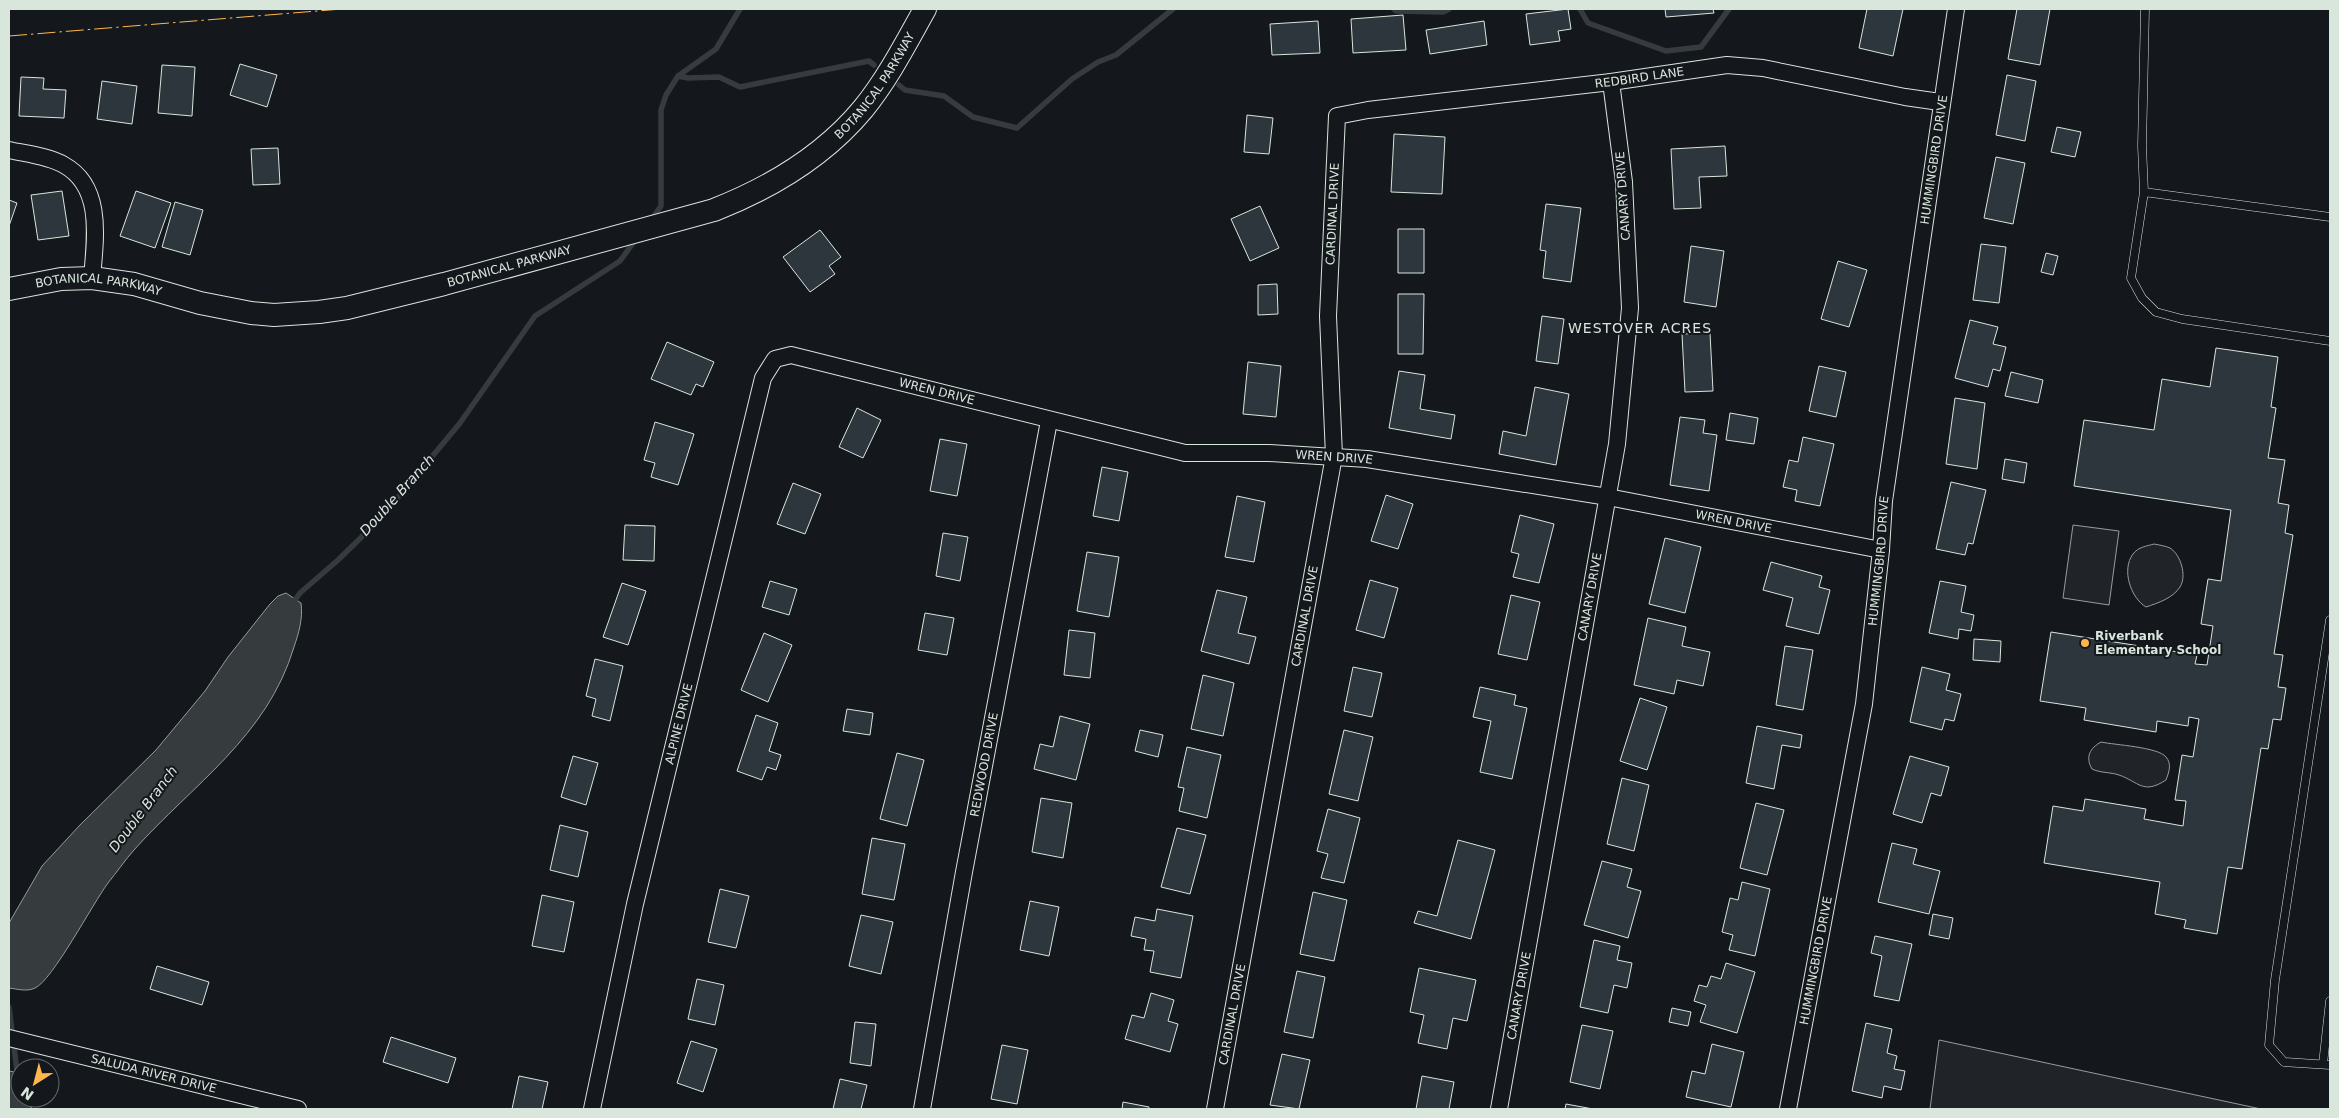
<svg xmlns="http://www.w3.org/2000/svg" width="2339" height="1118" font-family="'DejaVu Sans',sans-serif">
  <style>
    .green { fill: #202428; stroke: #939e99 }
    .water { fill: #363b3e; stroke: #939e99 }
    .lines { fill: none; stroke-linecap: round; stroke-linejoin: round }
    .stream { stroke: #363b3e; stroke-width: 5.5 }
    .building { fill: #2c363c; stroke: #d8e6dc }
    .lane-casing { stroke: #d8e6dc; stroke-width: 9 }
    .street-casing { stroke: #d8e6dc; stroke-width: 18 }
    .secondary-casing { stroke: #d8e6dc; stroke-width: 24 }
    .lane { stroke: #14181c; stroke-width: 8 }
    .street { stroke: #14181c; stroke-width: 16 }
    .secondary { stroke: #14181c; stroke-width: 22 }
    .power { stroke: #ffb74d; stroke-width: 1; stroke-dasharray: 18 4 2.5 4; stroke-linecap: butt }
    .poi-dot { fill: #ffb74d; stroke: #14181c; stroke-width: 2 }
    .labels { text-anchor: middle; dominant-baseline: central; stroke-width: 4; stroke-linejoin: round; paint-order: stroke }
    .street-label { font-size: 12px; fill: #d8e6dc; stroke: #14181c }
    .poi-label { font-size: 12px; font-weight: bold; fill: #d8e6dc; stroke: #14181c; text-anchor: start }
    .neighbourhood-label { font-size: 14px; letter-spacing: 1px; fill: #d8e6dc; stroke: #14181c }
    .water-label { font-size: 14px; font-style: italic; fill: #d8e6dc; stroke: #14181c }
  </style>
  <rect width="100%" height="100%" fill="#14181c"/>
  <!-- green -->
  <path class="green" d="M2073 525 2119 531 2109 605 2063 598Z
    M2154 544C2159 545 2166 546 2170 548 2181 555 2187 576 2180 587 2173 598 2158 603 2146 607 2131 598 2121 570 2133 554 2138 547 2147 546 2154 544Z
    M2101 742C2115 745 2158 747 2166 757 2172 764 2169 772 2166 780 2143 795 2139 782 2119 775 2110 772 2100 773 2092 769 2085 757 2090 748 2101 742Z
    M1939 1040 2261 1109H1930Z"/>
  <!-- water -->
  <path class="water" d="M286 593 301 603C303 619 299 632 294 647 267 737 193 784 134 850 125 860 117 872 108 883 93 903 52 981 35 988 27 992 17 989 9 988V923L42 866 80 825 156 750 205 691 228 657 270 604 278 596Z
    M9 1071 20 1073V1098H33L31 1109H9Z"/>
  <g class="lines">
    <!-- stream -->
    <path class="stream" d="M1394 9 1396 11 1443 12 1449 9
      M1580 9 1588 23 1666 51 1701 47 1729 9
      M678 76 688 78 719 77 740 87 869 61 874 65
      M899 85 905 90 944 96 973 117 1017 128 1072 79 1098 62 1116 55 1173 9
      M651 220 661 206V110L666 95 678 76 716 49 740 9
      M292 604 300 593 338 560 381 518 460 423 535 316 620 261 636 239
      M9 1007 17 1071 9 1084"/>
  </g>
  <!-- building -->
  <path class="building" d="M1568 9 1571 29 1558 31 1560 41 1530 45 1526 14Z
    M1665 9H1713L1714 13 1666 17Z
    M1867 9H1903L1893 56 1859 48Z
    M2017 9H2050L2040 65 2008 59Z
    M1403 15 1406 50 1353 53 1351 19Z
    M1318 21 1320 53 1272 55 1270 24Z
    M1484 21 1487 45 1430 54 1426 30Z
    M240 64 277 75 267 107 230 95Z
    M162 65 195 67 192 116 158 113Z
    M2007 75 2036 81 2025 141 1996 135Z
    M21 77 44 78 43 89 66 90 64 118 19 116Z
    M102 81 137 86 132 124 97 119Z
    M1247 115 1273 118 1269 154 1244 152Z
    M2057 127 2081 132 2075 157 2051 152Z
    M1394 134 1445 137 1442 194 1391 192Z
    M1725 146 1727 176 1699 177 1701 208 1674 209 1671 149Z
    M278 148 280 184 253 185 251 149Z
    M1996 157 2025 163 2013 224 1984 218Z
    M62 191 69 236 38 240 31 195Z
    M136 191 171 203 155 248 120 236Z
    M9 200 17 203 9 226Z
    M175 202 203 210 190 255 162 247Z
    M1546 204 1581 208 1571 282 1543 278 1546 251 1540 250Z
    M1260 206 1279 248 1250 261 1231 219Z
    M1398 229H1424V273H1398Z
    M820 230 841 257 829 266 835 274 810 292 783 257Z
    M1981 244 2006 247 1999 303 1973 300Z
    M1691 246 1724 251 1716 307 1684 302Z
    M2046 253 2058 256 2053 275 2041 272Z
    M1838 261 1867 270 1849 327 1821 319Z
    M1277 284 1278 314 1258 315V285Z
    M1398 294H1424L1423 354H1398Z
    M1542 316 1564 319 1558 364 1536 361Z
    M1970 320 1998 327 1993 344 2006 347 2000 371 1993 369 1988 387 1955 378Z
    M1710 333 1713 391 1685 392 1682 334Z
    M667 342 714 362 703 387 696 384 691 395 651 379Z
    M2216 348 2278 357 2271 407 2276 408 2268 458 2285 460 2278 503 2289 505 2285 533 2293 535 2274 654 2283 655 2278 687 2286 688 2281 720 2273 719 2268 749 2261 748 2242 869 2228 867 2217 934 2184 928 2186 920 2155 914 2160 882 2044 863 2053 806 2083 811 2085 799 2146 809 2144 819 2183 826 2186 801 2175 800 2182 755 2193 757 2199 719 2189 717 2188 726 2157 721 2156 732 2084 720 2086 708 2040 701 2051 632 2197 655 2195 664 2207 665 2213 626 2201 624 2208 579 2221 581 2231 510 2074 486 2084 420 2154 430 2162 379 2210 387Z
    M1248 362 1281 366 1276 417 1243 414Z
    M1819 366 1846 372 1836 417 1809 411Z
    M1399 371 1425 375 1420 409 1455 415 1451 439 1389 428Z
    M2011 372 2043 380 2038 403 2005 396Z
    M1535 387 1569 394 1556 465 1499 454 1503 431 1526 436Z
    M1955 398 1985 403 1977 469 1946 464Z
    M857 408 881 420 863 458 839 447Z
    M1730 413 1758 418 1754 444 1726 440Z
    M1680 417 1705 420 1703 433 1717 435 1709 491 1670 485Z
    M655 422 694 434 678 485 651 477 655 463 644 460Z
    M1803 437 1834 444 1820 506 1795 501 1797 490 1783 487 1789 460 1798 462Z
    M940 439 967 444 957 496 930 491Z
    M2005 459 2027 463 2024 483 2002 479Z
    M1102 467 1128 472 1119 521 1093 516Z
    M1951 482 1986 490 1973 544 1968 543 1965 555 1936 549Z
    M793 483 821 494 805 534 777 524Z
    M1386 495 1413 504 1398 549 1371 541Z
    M1237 496 1265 502 1254 562 1225 557Z
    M1520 515 1554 524 1539 583 1513 577 1519 554 1511 552Z
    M625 525 655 526 654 561 623 560Z
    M943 533 968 537 960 581 936 576Z
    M1665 538 1701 547 1685 613 1649 604Z
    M1087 552 1119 557 1109 617 1077 611Z
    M1771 562 1822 576 1819 587 1830 590 1819 634 1786 626 1793 598 1763 590Z
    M1370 580 1398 588 1384 638 1356 630Z
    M770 581 797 589 789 615 762 607Z
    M1940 581 1966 586 1961 612 1974 615 1971 631 1959 629 1958 639 1929 633Z
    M622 583 646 591 628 645 603 637Z
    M1217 590 1247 597 1238 633 1256 637 1249 664 1201 651Z
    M1511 595 1540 602 1527 660 1498 654Z
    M925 613 954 618 947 655 918 650Z
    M1648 618 1686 627 1682 646 1710 652 1703 686 1677 680 1674 694 1634 685Z
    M1069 630 1095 633 1090 678 1064 675Z
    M764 633 792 645 768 702 741 690Z
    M1974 639 2001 641 2000 662 1973 660Z
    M1785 646 1813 650 1803 710 1776 705Z
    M595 659 623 666 610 721 592 716 596 699 586 696Z
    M1353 667 1382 673 1372 717 1344 711Z
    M1922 667 1950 674 1946 690 1961 694 1954 721 1945 719 1942 730 1910 722Z
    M1203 675 1234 683 1223 736 1191 729Z
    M1480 687 1516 695 1514 705 1527 708 1512 779 1480 772 1491 721 1473 717Z
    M1640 698 1667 707 1647 770 1620 761Z
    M847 709 873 713 870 735 843 731Z
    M756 715 778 723 769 751 781 755 776 770 767 767 762 780 737 771Z
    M1060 716 1090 724 1076 780 1034 769 1040 744 1053 747Z
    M1757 726 1802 735 1800 748 1782 745 1774 789 1746 783Z
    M1140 730 1163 735 1158 757 1135 751Z
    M1344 730 1373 737 1358 801 1329 794Z
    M1187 747 1221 755 1207 818 1179 811 1184 788 1178 787Z
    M897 753 924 760 907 826 880 819Z
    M573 756 598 763 586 805 561 797Z
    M1910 756 1949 767 1941 796 1931 793 1922 823 1893 814Z
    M1622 778 1649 785 1634 851 1607 844Z
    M1041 798 1072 803 1063 858 1032 852Z
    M1756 803 1784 810 1767 875 1740 868Z
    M1328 809 1360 818 1344 883 1321 878 1328 854 1317 851Z
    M560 825 588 832 578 877 550 870Z
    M1177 828 1206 835 1190 894 1161 887Z
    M872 838 905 844 894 900 862 894Z
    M1458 840 1495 850 1471 939 1414 923 1418 911 1437 916Z
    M1892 843 1917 849 1913 864 1940 871 1929 914 1878 902Z
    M1602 861 1632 869 1627 887 1641 891 1628 938 1584 925Z
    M1742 882 1770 889 1755 956 1729 950 1733 935 1722 932 1730 898 1738 900Z
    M720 889 749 896 736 948 708 942Z
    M1313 892 1347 900 1334 961 1300 954Z
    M542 895 574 902 564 952 532 946Z
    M1030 901 1059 907 1049 956 1020 950Z
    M1157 909 1193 916 1181 978 1150 972 1154 951 1144 950 1146 939 1131 936 1135 917 1155 921Z
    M1933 914 1953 918 1949 939 1929 935Z
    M861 915 893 922 881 974 849 966Z
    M1875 936 1912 944 1899 1001 1874 996 1882 956 1871 953Z
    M1594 940 1620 946 1617 960 1632 963 1627 988 1614 985 1608 1013 1580 1007Z
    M1726 963 1755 972 1737 1033 1700 1022 1706 1005 1694 1001 1699 985 1707 987 1711 976 1721 979Z
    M157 966 209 982 202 1005 150 989Z
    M1419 968 1476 980 1467 1021 1453 1018 1447 1049 1418 1043 1424 1015 1410 1012Z
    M1297 971 1325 977 1313 1038 1284 1032Z
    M697 979 724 985 715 1025 688 1019Z
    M1151 993 1174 1000 1168 1021 1178 1024 1170 1052 1125 1039 1132 1015 1144 1018Z
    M1672 1008 1691 1012 1688 1026 1669 1022Z
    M855 1022 876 1024 871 1066 850 1063Z
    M1866 1023 1892 1029 1887 1053 1897 1056 1894 1069 1905 1071 1901 1090 1884 1086 1882 1098 1852 1091Z
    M1582 1025 1613 1031 1600 1089 1570 1082Z
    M391 1037 456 1058 448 1083 383 1062Z
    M691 1041 717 1049 703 1092 677 1083Z
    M1712 1044 1744 1052 1731 1107 1686 1097 1692 1071 1705 1074Z
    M1002 1045 1028 1050 1017 1104 991 1099Z
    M1282 1054 1310 1060 1299 1109 1270 1105Z
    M519 1076 548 1082 542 1109H512Z
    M1422 1076 1454 1082 1449 1109H1416Z
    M840 1079 867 1085 861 1109H833Z
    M1123 1102 1149 1107V1109H1122Z
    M1566 1104 1593 1109H1565Z"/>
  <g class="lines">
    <defs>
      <path id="lane" d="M2144 192 2142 146 2145 9
        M2330 217 2144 192 2131 278 2142 298 2156 312 2182 319 2330 341
        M2330 620 2275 980 2269 1045 2284 1062 2330 1065
        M2323 1064 2330 1001"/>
      <g id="street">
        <path d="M9 150C27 154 48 156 64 165 104 187 95 240 92 278"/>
        <path id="s1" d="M9 1038 298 1109"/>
        <path id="s2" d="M592 1109 635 904 763 378 775 359 791 355 1185 453H1269L1367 459 1608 497 1881 550"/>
        <path id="s3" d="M922 1109 964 872 1049 421"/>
        <path id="s4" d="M1215 1109 1334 456 1328 316 1337 116 1368 110 1611 82 1727 65 1763 68 1905 97 1940 102"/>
        <path id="s5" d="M1499 1109 1617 444 1630 308 1624 182 1611 82"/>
        <path id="s6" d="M1788 1109 1864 704 1881 550 1884 501 1956 9"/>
      </g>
      <g id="secondary">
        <path id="s7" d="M9 289 61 279 92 278 134 284 200 303 251 313 274 315 319 312 347 308 444 284 714 210C770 188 824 156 863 109 888 78 906 43 925 9"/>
      </g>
    </defs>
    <!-- lane casing -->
    <use href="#lane" class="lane-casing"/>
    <!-- street casing -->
    <use href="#street" class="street-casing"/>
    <!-- secondary casing -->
    <use href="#secondary" class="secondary-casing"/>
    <!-- lane -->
    <use href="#lane" class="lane"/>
    <!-- street -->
    <use href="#street" class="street"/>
    <!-- secondary -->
    <use href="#secondary" class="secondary"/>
    <!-- power -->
    <path class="power" d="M9 36 342 9"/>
  </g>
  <!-- markers -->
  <circle class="poi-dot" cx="2085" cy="643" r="5"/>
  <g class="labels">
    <!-- street labels -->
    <g class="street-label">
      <text stroke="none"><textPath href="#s4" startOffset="1309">REDBIRD LANE</textPath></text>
      <text stroke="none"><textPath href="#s7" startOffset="931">BOTANICAL PARKWAY</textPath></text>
      <text stroke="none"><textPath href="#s6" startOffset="961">HUMMINGBIRD DRIVE</textPath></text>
      <text transform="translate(1623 196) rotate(-94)">CANARY DRIVE</text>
      <text stroke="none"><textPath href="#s4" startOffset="906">CARDINAL DRIVE</textPath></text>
      <text stroke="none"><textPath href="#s7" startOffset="511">BOTANICAL PARKWAY</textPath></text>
      <text stroke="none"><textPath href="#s7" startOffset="91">BOTANICAL PARKWAY</textPath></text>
      <text stroke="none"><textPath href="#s2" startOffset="940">WREN DRIVE</textPath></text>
      <text stroke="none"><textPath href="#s2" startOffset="1345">WREN DRIVE</textPath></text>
      <text stroke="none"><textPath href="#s2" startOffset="1750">WREN DRIVE</textPath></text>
      <text stroke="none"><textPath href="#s6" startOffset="556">HUMMINGBIRD DRIVE</textPath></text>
      <text stroke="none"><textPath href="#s5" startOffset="520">CANARY DRIVE</textPath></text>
      <text stroke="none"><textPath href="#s4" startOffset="501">CARDINAL DRIVE</textPath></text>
      <text stroke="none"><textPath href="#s2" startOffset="395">ALPINE DRIVE</textPath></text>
      <text stroke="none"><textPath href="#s3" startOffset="350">REDWOOD DRIVE</textPath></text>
      <text stroke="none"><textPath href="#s6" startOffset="151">HUMMINGBIRD DRIVE</textPath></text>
      <text stroke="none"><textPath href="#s5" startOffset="115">CANARY DRIVE</textPath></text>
      <text stroke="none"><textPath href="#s4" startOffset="96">CARDINAL DRIVE</textPath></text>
      <text stroke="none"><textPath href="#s1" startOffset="149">SALUDA RIVER DRIVE</textPath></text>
    </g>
    <!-- poi labels -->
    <g class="poi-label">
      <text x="2095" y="636">Riverbank<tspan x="2095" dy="14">Elementary School</tspan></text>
    </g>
    <!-- neighbourhood labels -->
    <g class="neighbourhood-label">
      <text x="1640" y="328">WESTOVER ACRES</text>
    </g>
    <!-- water labels -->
    <g class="water-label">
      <text transform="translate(397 495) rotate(-48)">Double Branch</text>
      <text transform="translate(143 809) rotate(-53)">Double Branch</text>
    </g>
  </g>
  <!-- border -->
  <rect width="2339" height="1118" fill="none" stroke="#d8e6dc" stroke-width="20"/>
  <!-- north arrow -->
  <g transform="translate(35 1083) rotate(216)"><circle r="24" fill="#14181c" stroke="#626a69"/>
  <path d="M0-4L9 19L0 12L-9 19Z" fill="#ffb74d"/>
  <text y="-8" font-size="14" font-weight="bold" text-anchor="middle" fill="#d8e6dc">N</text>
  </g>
</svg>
